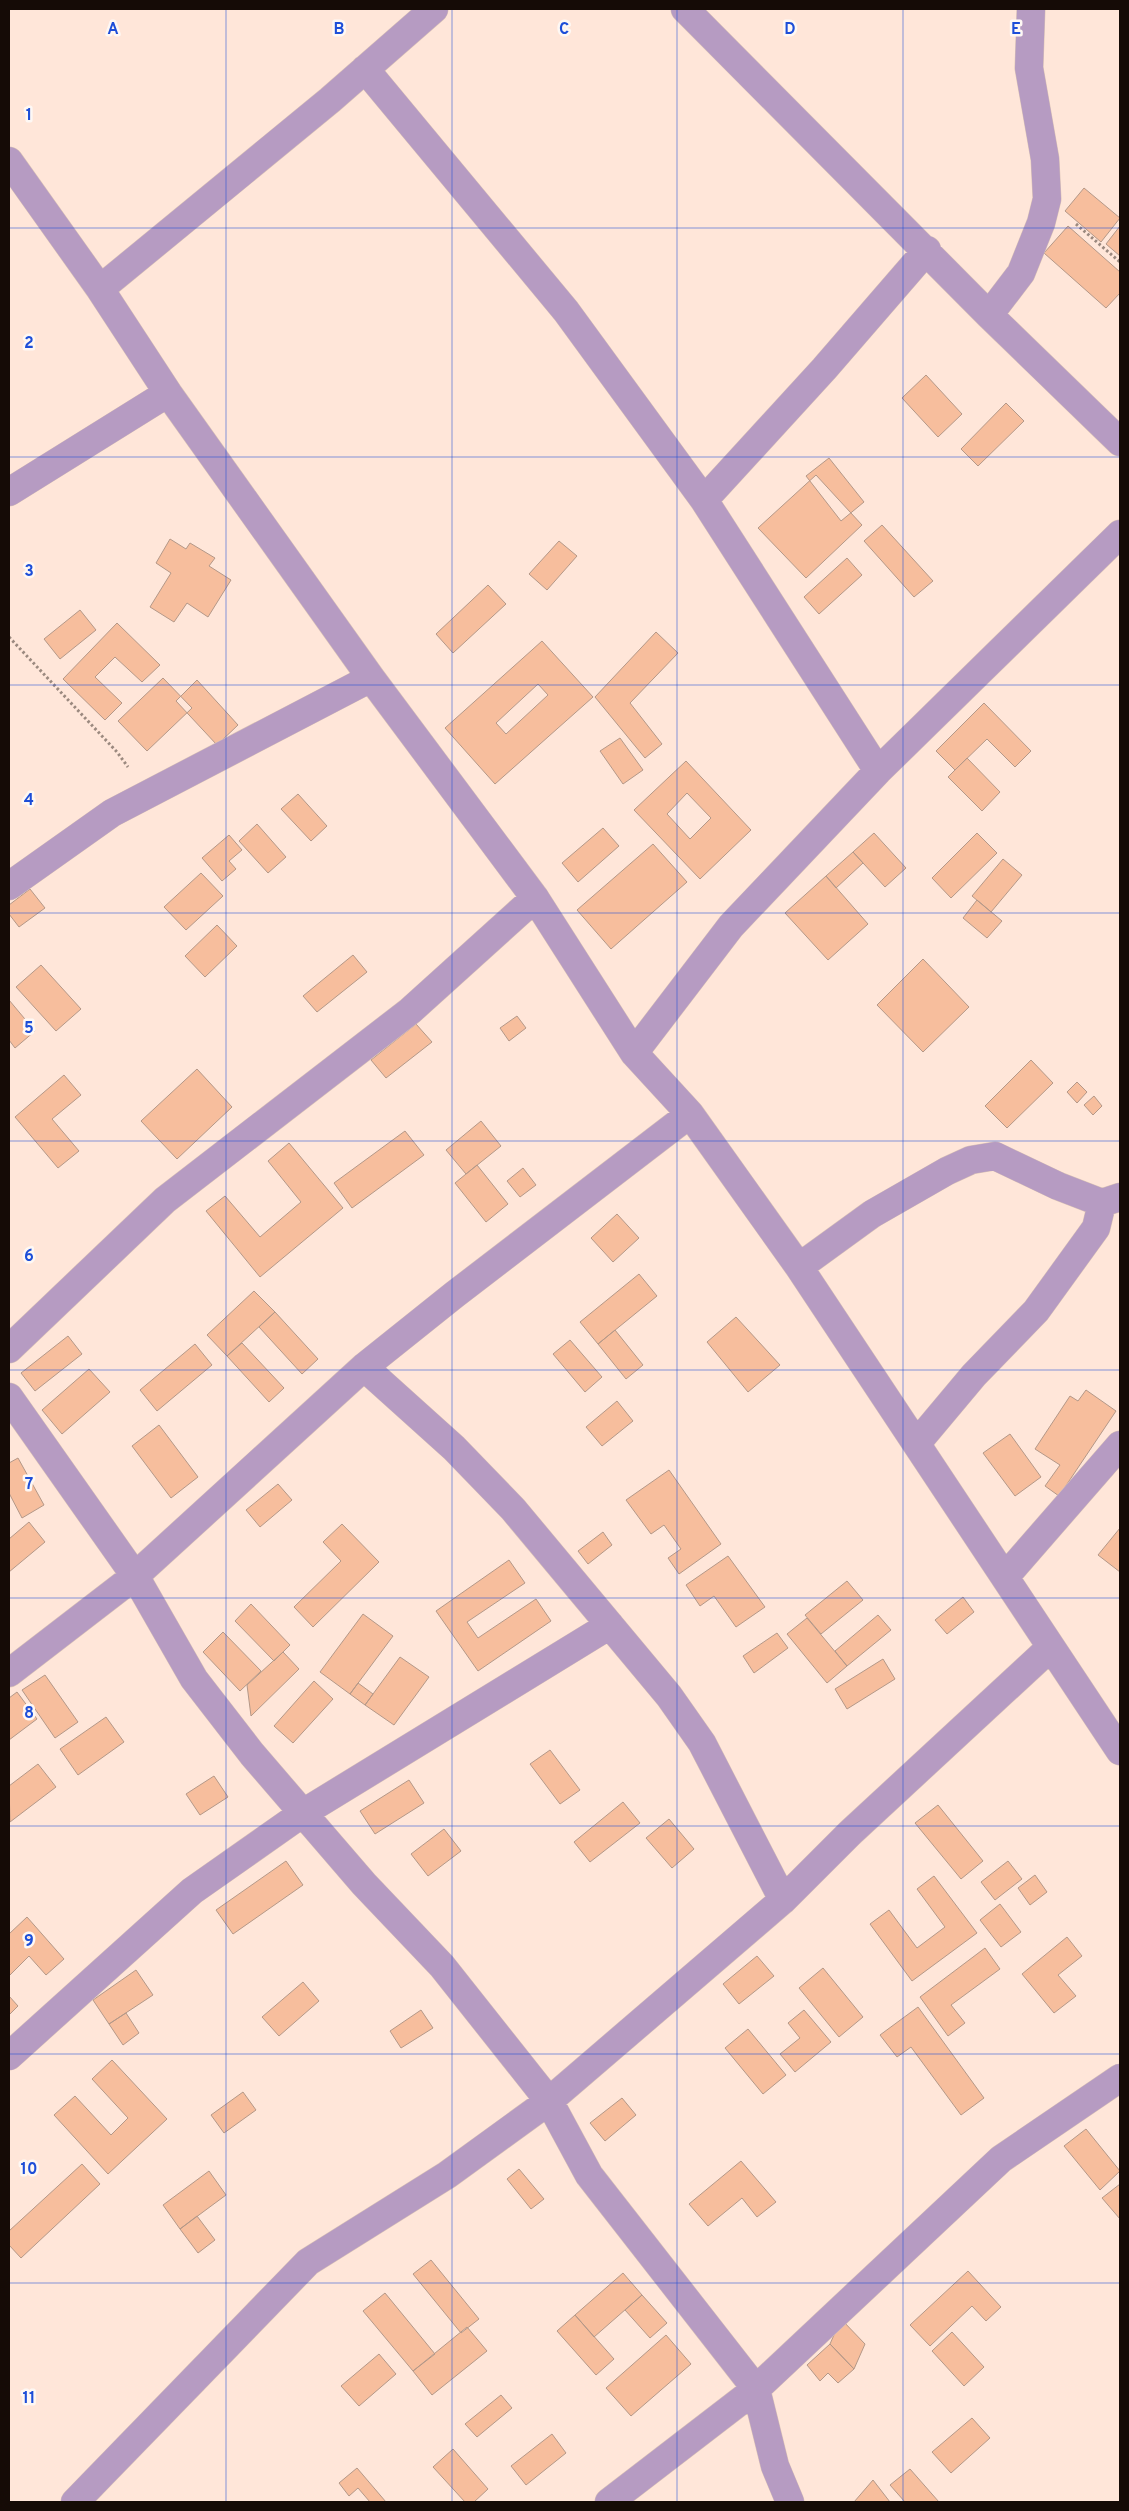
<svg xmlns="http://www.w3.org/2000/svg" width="1129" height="2511" font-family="Overpass,sans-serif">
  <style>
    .building { fill: #f7be9d; stroke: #b49888; fill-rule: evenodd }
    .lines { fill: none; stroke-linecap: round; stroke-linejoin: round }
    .minor-casing { stroke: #dac3b7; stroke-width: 29 }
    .path { stroke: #9b897f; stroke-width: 3; stroke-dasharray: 2.5 2.5; stroke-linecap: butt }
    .minor { stroke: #b69bc2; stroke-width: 28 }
    .grid { fill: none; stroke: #1d4ed8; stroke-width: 1; stroke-opacity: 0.55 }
    .grid-label { font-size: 16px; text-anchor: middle; font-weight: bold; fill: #1d4ed8; stroke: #fef8f4; stroke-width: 5; stroke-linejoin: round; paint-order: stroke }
  </style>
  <rect width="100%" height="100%" fill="#ffe6d9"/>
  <!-- building -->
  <path class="building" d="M1084 188 1120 218 1101 242 1065 211Z
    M1068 226 1120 272V293L1106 308 1044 253Z
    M1120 226V256L1106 244Z
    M926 375 962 414 938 437 902 398Z
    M1006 403 1024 421 978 466 961 449Z
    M829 458 864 502 841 521 806 476Z
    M816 475 862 525 806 578 758 528Z
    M882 525 933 581 914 597 864 541Z
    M170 539 186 549 190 543 215 558 209 566 231 580 208 617 187 603 174 622 150 607 171 573 156 563Z
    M559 541 577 556 547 590 529 574Z
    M847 558 862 575 819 614 804 597Z
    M488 585 506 604 453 653 436 634Z
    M80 610 96 630 60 659 44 639Z
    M117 623 160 665 142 682 115 657 95 677 122 703 105 720 63 679Z
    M656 632 678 653 630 703 662 744 645 758 595 697Z
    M542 641 593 697 495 784 445 728ZM538 684 548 695 506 734 496 723Z
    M163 678 192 708 147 751 118 721Z
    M197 680 238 725 217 745 176 701Z
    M984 703 1031 751 1015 767 987 739 955 770 936 751Z
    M620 738 643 770 623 784 600 751Z
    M967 758 1000 792 982 811 948 777Z
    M686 761 751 830 700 879 634 810ZM687 793 711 818 690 839 667 814Z
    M298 794 327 826 311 841 281 809Z
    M257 824 286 857 268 873 239 841Z
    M603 828 619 846 578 882 562 863Z
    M874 833 906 868 885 887 853 852Z
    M977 833 997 853 951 898 932 878Z
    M229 835 242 850 229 861 236 869 222 881 202 858Z
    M653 844 687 882 611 949 577 910Z
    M853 852 863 863 836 888 826 876Z
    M1003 859 1022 875 991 912 972 896Z
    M201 873 223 896 186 930 164 907Z
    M826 876 868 924 828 960 785 913Z
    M30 889 45 908 19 927 9 914V905Z
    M977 900 1002 921 987 938 963 918Z
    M217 925 237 946 205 977 185 956Z
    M353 955 367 972 317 1012 303 996Z
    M923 959 969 1007 923 1052 877 1005Z
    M41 965 81 1009 56 1031 16 987Z
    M9 1000 35 1031 15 1048 9 1040Z
    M517 1016 526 1028 509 1041 500 1028Z
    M416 1024 432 1042 386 1078 371 1060Z
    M1031 1060 1053 1083 1007 1128 985 1106Z
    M197 1069 232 1107 177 1159 141 1121Z
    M64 1075 81 1095 52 1119 79 1151 58 1168 15 1117Z
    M1077 1082 1087 1092 1077 1103 1067 1092Z
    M1094 1096 1102 1106 1093 1115 1084 1105Z
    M481 1121 501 1146 466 1174 446 1150Z
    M405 1131 424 1155 352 1208 334 1183Z
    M289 1143 343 1208 260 1277 206 1211 225 1196 260 1237 301 1202 268 1161Z
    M477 1165 508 1204 486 1222 455 1183Z
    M523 1168 536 1185 520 1197 507 1181Z
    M617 1214 639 1238 613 1262 591 1238Z
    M639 1274 657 1296 598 1344 580 1322Z
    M254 1291 275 1312 227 1356 207 1335Z
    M275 1312 318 1359 302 1374 259 1327Z
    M736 1317 780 1365 748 1392 707 1342Z
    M615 1330 643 1365 626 1379 598 1344Z
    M68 1336 82 1354 35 1391 21 1373Z
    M570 1340 602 1377 585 1392 553 1354Z
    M242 1343 284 1388 269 1402 227 1356Z
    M195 1344 212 1365 157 1411 140 1390Z
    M89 1369 110 1392 62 1434 42 1410Z
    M1086 1390 1116 1411 1059 1496 1045 1486 1060 1465 1035 1449 1070 1396 1078 1401Z
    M617 1401 633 1421 602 1446 586 1427Z
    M159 1425 198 1477 171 1498 132 1446Z
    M1010 1434 1041 1477 1015 1496 983 1453Z
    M18 1458 44 1505 22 1518 9 1493V1463Z
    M669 1470 721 1544 679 1574 668 1558 681 1549 664 1525 651 1534 626 1500Z
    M278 1484 292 1500 260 1527 246 1510Z
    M29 1522 45 1542 9 1572V1539Z
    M342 1524 379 1562 313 1627 294 1607 341 1561 323 1542Z
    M1120 1528V1572L1098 1555Z
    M603 1532 612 1545 588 1564 578 1551Z
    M728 1556 765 1607 736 1627 714 1596 700 1606 686 1585Z
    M509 1560 525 1583 467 1622 478 1638 536 1599 551 1621 478 1671 436 1611Z
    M847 1581 863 1600 821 1634 805 1615Z
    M963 1597 974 1612 947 1634 935 1620Z
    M251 1604 290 1645 274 1661 235 1621Z
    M363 1614 393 1636 350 1694 320 1672Z
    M878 1615 891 1630 847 1666 835 1651Z
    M807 1618 847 1666 827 1683 787 1634Z
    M223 1632 261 1671 240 1691 203 1652Z
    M777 1633 788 1648 754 1673 743 1656Z
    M283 1652 299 1669 251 1716 247 1685Z
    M400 1657 429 1677 394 1725 365 1705Z
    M883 1659 895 1679 847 1709 835 1689Z
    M45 1675 78 1722 55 1738 22 1690Z
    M314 1681 333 1699 293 1743 274 1726Z
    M358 1683 373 1694 365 1705 350 1694Z
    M17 1692 37 1719 9 1740V1698Z
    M106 1717 124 1742 78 1775 60 1749Z
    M550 1750 580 1790 560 1804 530 1764Z
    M38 1764 56 1787 10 1822 9 1786Z
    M214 1776 228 1797 200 1815 186 1794Z
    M409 1780 424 1803 375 1834 360 1811Z
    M623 1802 640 1823 590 1862 574 1842Z
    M938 1805 983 1861 961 1879 915 1823Z
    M669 1819 694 1849 672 1868 646 1838Z
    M444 1829 461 1851 428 1876 411 1854Z
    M286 1861 303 1885 233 1934 216 1910Z
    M1008 1861 1022 1879 995 1900 981 1882Z
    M1035 1875 1047 1892 1030 1905 1018 1888Z
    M934 1876 977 1933 912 1981 870 1924 889 1910 917 1948 945 1927 917 1889Z
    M1000 1904 1021 1932 1001 1947 980 1920Z
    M27 1917 64 1959 46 1975 29 1956 9 1976V1934Z
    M1067 1937 1082 1956 1058 1975 1076 1996 1054 2013 1022 1974Z
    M985 1948 1000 1969 951 2005 965 2023 948 2036 920 1997Z
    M757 1956 774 1976 739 2004 723 1984Z
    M823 1968 863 2017 839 2037 799 1988Z
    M136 1970 153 1995 109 2024 93 2000Z
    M303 1982 319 2001 279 2036 262 2017Z
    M9 1996 18 2006 9 2015Z
    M918 2007 984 2098 961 2115 911 2047 897 2057 880 2035Z
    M421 2010 433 2028 401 2048 390 2031Z
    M804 2010 831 2042 795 2072 780 2054 800 2038 788 2023Z
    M126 2013 139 2033 123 2045 109 2024Z
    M748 2029 786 2075 763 2094 725 2048Z
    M112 2060 167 2119 108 2174 54 2115 75 2096 111 2135 128 2118 92 2079Z
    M243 2092 256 2110 224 2133 211 2115Z
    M622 2098 636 2115 605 2141 590 2123Z
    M1086 2129 1120 2171 1100 2190 1064 2146Z
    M741 2161 776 2202 757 2217 742 2198 708 2226 689 2204Z
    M82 2164 100 2184 21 2258 9 2245V2231Z
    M519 2169 544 2199 531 2209 507 2179Z
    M209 2171 226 2195 180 2229 163 2205Z
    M1120 2184V2219L1102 2198Z
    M197 2216 215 2240 198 2253 180 2229Z
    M431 2260 479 2319 461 2333 413 2274Z
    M968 2271 1001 2307 986 2321 972 2306 930 2346 910 2325Z
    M623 2273 642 2295 594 2337 575 2315Z
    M385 2293 435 2354 413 2371 363 2311Z
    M642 2295 667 2323 650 2338 625 2310Z
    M575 2315 614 2359 596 2375 557 2331Z
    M841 2319 865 2344 854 2369 830 2344Z
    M467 2327 487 2351 432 2395 413 2371Z
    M952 2332 984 2367 964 2386 932 2351Z
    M666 2335 691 2364 631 2416 606 2388Z
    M830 2344 854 2369 838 2383 828 2373 820 2381 807 2365Z
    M379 2354 396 2374 359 2406 341 2386Z
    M501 2395 512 2408 477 2437 465 2424Z
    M972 2418 990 2438 951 2473 932 2452Z
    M552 2434 566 2453 526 2485 511 2466Z
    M453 2449 488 2489 474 2502H465L433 2467Z
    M357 2468 386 2502H370L358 2488 349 2496 339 2483Z
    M910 2469 939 2502H905L890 2485Z
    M873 2480 890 2502H854Z"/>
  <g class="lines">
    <defs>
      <path id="minor" d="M685 9 989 315 1120 442
        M365 69 566 311 704 500 878 771
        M9 161 100 289 168 393 371 678 535 898 634 1053 690 1114 799 1267 1120 1751
        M100 289 330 100 434 9
        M989 315 1021 273 1041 223 1047 199 1045 159 1029 68 1031 9
        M9 492 168 393
        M704 500 824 369 927 250
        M9 886 112 813 371 678
        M634 1053 731 926 878 771 1120 534
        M799 1267 872 1214 947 1171 971 1160 995 1156 1058 1186 1102 1203 1120 1197
        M9 1349 165 1200 410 1011 535 898
        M364 1367 454 1448 513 1509 669 1696 702 1743 783 1900
        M9 1397 135 1576 194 1679 252 1754 364 1884 442 1966 549 2101 589 2175 756 2389 775 2466 790 2502
        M917 1443 974 1375 1036 1311 1096 1228 1102 1203
        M1005 1577 1120 1445
        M9 1673 135 1576 364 1367 454 1295 690 1114
        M9 2056 192 1891 303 1813 610 1625
        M75 2502 308 2262 447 2175 549 2101 783 1900 850 1833 1051 1647
        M609 2502 756 2389 1001 2159 1120 2078"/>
    </defs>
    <!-- minor casing -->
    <use href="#minor" class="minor-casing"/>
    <!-- path -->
    <path class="path" d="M1076 224 1120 262
      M9 637 117 752 128 767"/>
    <!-- minor -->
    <use href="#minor" class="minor"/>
  </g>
  <!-- grid -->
  <path class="grid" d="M226 9V2502M452 9V2502M677 9V2502M903 9V2502M9 228H1120M9 457H1120M9 685H1120M9 913H1120M9 1141H1120M9 1370H1120M9 1598H1120M9 1826H1120M9 2054H1120M9 2283H1120"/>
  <g class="grid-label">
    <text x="113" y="34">A</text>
    <text x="339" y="34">B</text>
    <text x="564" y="34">C</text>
    <text x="790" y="34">D</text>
    <text x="1016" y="34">E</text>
    <text x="29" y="120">1</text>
    <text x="29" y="348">2</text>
    <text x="29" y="576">3</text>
    <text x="29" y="805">4</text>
    <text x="29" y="1033">5</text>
    <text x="29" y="1261">6</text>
    <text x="29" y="1489">7</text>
    <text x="29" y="1718">8</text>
    <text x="29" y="1946">9</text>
    <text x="29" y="2174">10</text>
    <text x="29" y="2403">11</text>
  </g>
  <!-- border -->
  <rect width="1129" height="2511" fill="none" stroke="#150b06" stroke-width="20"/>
</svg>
